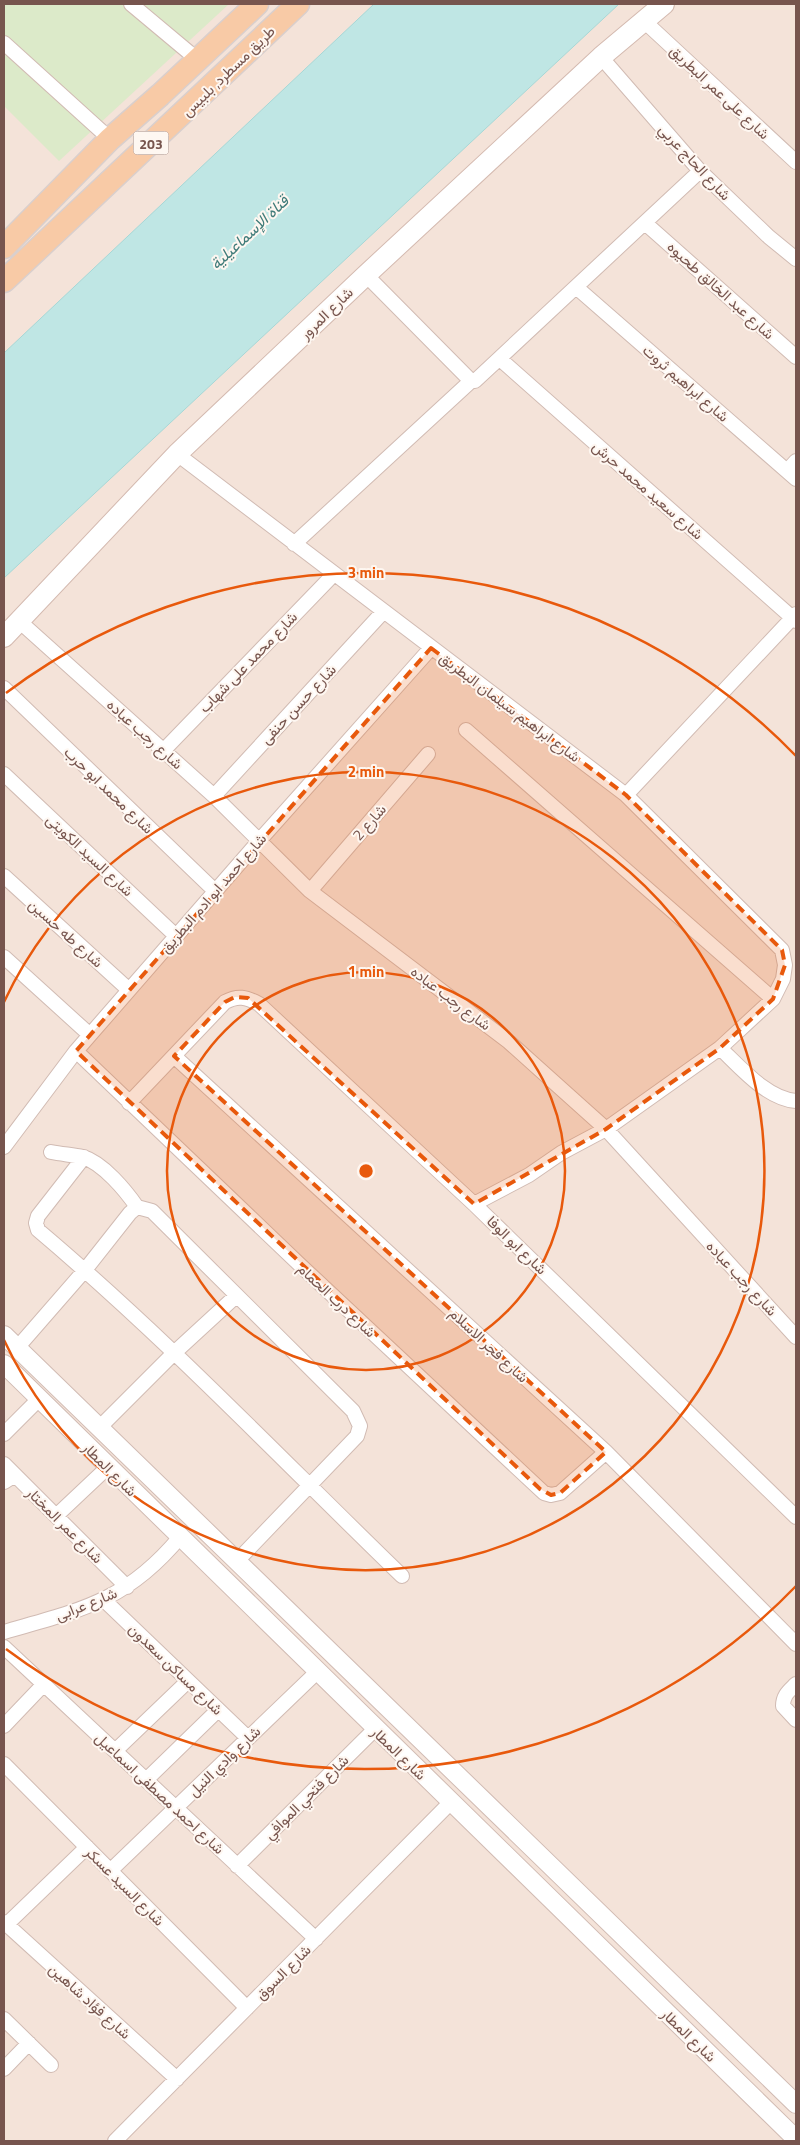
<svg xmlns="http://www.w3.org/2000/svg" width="800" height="2145" font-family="'Titillium Web',Vazirmatn,sans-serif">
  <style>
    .residential { fill: #f4e3d9 }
    .green { fill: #dceac9 }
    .water { fill: #bfe6e4; stroke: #a6d7d6 }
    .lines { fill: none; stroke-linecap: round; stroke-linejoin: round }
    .minor-casing { stroke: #d1bbb3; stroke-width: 16 }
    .tertiary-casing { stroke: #d1bbb3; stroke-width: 20 }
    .secondary-casing { stroke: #d4bab0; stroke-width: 22 }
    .primary-casing { stroke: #d9cfcd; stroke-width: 25 }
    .minor { stroke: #fff; stroke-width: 14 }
    .tertiary { stroke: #fff; stroke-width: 18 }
    .secondary { stroke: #fff; stroke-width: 20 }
    .primary { stroke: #f8caa6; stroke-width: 22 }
    .marked { fill: #e8590c; fill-opacity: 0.2; stroke: #e8590c; stroke-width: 4; stroke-dasharray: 10 6; stroke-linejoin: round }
    .ring { fill: none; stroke: #e8590c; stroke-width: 2.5 }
    .labels { text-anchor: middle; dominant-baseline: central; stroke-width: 4; stroke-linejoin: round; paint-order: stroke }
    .shield { fill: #fef7f1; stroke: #a0867f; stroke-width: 1 }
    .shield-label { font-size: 14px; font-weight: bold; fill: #77554e }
    .street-label { font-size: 15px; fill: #77554e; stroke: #fef7f1 }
    .water-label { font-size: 16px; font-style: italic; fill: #417c7a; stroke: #fef7f1 }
    .centre { fill: #e8590c; stroke: #fef7f1; stroke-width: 2.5 }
    .ring-label { font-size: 15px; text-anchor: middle; font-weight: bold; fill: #e8590c; stroke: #fef7f1; stroke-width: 4; stroke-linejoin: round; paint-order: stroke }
  </style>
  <rect width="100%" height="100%" fill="#fcf2eb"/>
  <!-- residential -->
  <path class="residential" d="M4 4H796V2141H4Z"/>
  <!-- green -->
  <path class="green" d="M4 4H229L59 161 4 106Z"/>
  <!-- water -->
  <path class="water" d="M374 4H619L4 578V353Z"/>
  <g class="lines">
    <defs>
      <path id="minor" d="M131 4 198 60
        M644 21 796 162
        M4 43 110 139
        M601 57 700 171 769 237 796 259
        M645 223 796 357
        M366 275 471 381H475L700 171
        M576 287 796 479
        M500 359 796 621
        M177 454 626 795 782 950 785 965 783 979 773 999 720 1048 606 1129 561 1153 529 1175 474 1204
        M787 471 796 461
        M294 544 471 381
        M18 620 214 796 310 891 509 1042 606 1129 796 1337
        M4 688 215 891
        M466 730 773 999
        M163 751 334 574
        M4 774 176 936
        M626 795 796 614
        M214 796 383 612
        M4 876 129 990
        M310 891 428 754
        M4 957 90 1035
        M720 1048C740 1067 767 1099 796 1101
        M76 1051 299 1264 544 1493 551 1495 560 1493 606 1452
        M174 1056 606 1452 796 1644
        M129 1103 225 1002C238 995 246 997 259 1004L474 1204 796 1517
        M4 1147 76 1051 259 841 431 648
        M51 1152C61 1154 73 1155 83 1157 103 1163 126 1191 137 1207
        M84 1157 38 1216 36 1223 38 1230C166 1338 282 1460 402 1576
        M17 1348 85 1270 130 1213 137 1207 152 1211 353 1411 360 1426 357 1436 237 1561
        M99 1428 174 1353 236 1296
        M4 1434 39 1399
        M4 1464 127 1587
        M4 1482 15 1475
        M56 1516 108 1467
        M104 1600 248 1738
        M4 1632C80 1610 126 1602 180 1537
        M4 1647 316 1939
        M796 1684C789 1691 783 1695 783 1706L796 1720
        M4 1726 44 1684
        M115 1751 188 1681
        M4 1764 247 2008
        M146 1780 218 1710
        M237 1866 375 1729
        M110 1871 317 1672
        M4 1922 177 2079
        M6 1925 87 1847
        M4 2019 51 2065
        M4 2069 29 2043
        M115 2141 450 1803"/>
      <path id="tertiary" d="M4 1335 796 2104
        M4 1364 796 2139"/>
      <path id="secondary" d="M4 637 177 454 366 275 601 57 664 4"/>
      <path id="primary" d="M4 247 110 139 160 95 257 4
        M4 281 298 4"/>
    </defs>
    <!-- minor casing -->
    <use href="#minor" class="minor-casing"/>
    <!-- tertiary casing -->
    <use href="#tertiary" class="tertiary-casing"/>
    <!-- secondary casing -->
    <use href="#secondary" class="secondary-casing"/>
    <!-- primary casing -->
    <use href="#primary" class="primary-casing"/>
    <!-- minor -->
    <use href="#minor" class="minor"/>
    <!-- tertiary -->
    <use href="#tertiary" class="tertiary"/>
    <!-- secondary -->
    <use href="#secondary" class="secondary"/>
    <!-- primary -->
    <use href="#primary" class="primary"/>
  </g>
  <!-- marked area -->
  <path class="marked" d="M431 648 626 795 782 950 785 965 773 999 720 1048 606 1129 474 1204 248 998 235 997 225 1002 174 1056 606 1452 560 1493 551 1495 540 1489 76 1051Z"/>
  <!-- distance rings -->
  <g class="ring">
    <circle cx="366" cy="1171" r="199"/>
    <path d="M4 1002A399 399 0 1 1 4 1340"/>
    <path d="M796 1586A598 598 0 0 1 6 1649M6 693A598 598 0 0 1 796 756"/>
  </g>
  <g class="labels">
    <!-- shield labels -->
    <rect class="shield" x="133.5" y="131.5" width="35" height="23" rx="4"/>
    <g class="shield-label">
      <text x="151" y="143">203</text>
    </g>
    <!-- street labels -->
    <g class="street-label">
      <text transform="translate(228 71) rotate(-44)">طريق مسطرد, بلبيس</text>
      <text transform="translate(720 92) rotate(43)">شارع على عمر البطريق</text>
      <text transform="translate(695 162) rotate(47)">شارع الحاج عربي</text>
      <text transform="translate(721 290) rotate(42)">شارع عبد الخالق طحيوه</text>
      <text transform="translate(326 313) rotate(-44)">شارع المرور</text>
      <text transform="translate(686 383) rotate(41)">شارع ابراهيم ثروت</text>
      <text transform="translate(648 490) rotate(41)">شارع سعيد محمد حرش</text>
      <text transform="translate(248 662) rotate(-46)">شارع محمد على شهاب</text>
      <text transform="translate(298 704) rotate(-47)">شارع حسن حنفى</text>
      <text transform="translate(510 707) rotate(37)">شارع ابراهيم سيلمان البطريق</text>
      <text transform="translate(145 734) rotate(42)">شارع رجب عباده</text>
      <text transform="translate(109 790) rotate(44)">شارع محمد ابو حرب</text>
      <text transform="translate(369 822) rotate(-49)">شارع 2</text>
      <text transform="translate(90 855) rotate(43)">شارع السيد الكويتى</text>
      <text transform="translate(213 893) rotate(-49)">شارع احمد ابو ادم البطريق</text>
      <text transform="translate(66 933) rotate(42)">شارع طه حسين</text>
      <text transform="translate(451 998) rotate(37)">شارع رجب عباده</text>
      <text transform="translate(517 1245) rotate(44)">شارع ابو الوفا</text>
      <text transform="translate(742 1278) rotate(47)">شارع رجب عباده</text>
      <text transform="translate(337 1300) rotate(43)">شارع درب الحمام</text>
      <text transform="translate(489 1345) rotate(43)">شارع فجر الاسلام</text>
      <text transform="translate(110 1469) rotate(45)">شارع المطار</text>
      <text transform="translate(65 1525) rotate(45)">شارع عمر المختار</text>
      <text transform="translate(86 1604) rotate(-22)">شارع عرابى</text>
      <text transform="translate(176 1669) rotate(44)">شارع مساكن سعدون</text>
      <text transform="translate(399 1753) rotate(44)">شارع المطار</text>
      <text transform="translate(224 1761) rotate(-44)">شارع وادي النيل</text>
      <text transform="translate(160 1793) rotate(43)">شارع احمد مصطفى اسماعيل</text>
      <text transform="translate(306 1797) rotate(-45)">شارع فتحي الموافي</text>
      <text transform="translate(125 1886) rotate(45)">شارع السيد عسكر</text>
      <text transform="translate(283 1972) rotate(-45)">شارع السوق</text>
      <text transform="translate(90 2001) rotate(42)">شارع فؤاد شاهين</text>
      <text transform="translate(689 2035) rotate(44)">شارع المطار</text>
    </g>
    <!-- water labels -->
    <g class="water-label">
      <text transform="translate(249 232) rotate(-43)">قناة الإسماعيلية</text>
    </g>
  </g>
  <circle cx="366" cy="1171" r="8" class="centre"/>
  <g class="ring-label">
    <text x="366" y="578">3 min</text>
    <text x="366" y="777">2 min</text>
    <text x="366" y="977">1 min</text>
  </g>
  <!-- border -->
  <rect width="800" height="2145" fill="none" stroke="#77554e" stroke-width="10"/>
</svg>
